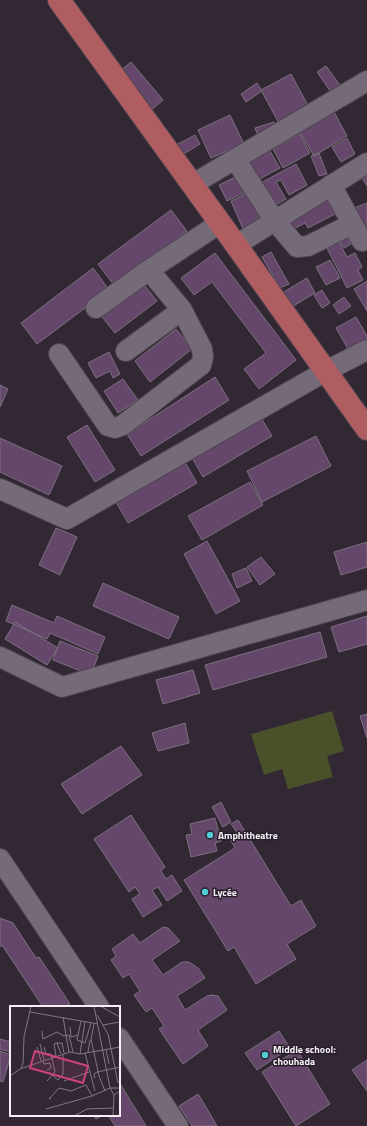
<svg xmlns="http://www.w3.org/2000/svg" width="367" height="1126" font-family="'Titillium Web',sans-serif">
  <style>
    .green { fill: #4a502a }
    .building { fill: #65476b; stroke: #7b707d }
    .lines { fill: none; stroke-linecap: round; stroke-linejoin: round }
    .minor-casing { stroke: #4e4650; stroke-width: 22 }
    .major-casing { stroke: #4e4650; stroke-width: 24 }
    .minor { stroke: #756a77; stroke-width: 20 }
    .major { stroke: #af5d60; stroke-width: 22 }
    .poi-dot { fill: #51ccd2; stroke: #271e29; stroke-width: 1.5 }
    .labels { text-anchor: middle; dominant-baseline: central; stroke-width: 3; stroke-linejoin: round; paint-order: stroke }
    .poi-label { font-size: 10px; font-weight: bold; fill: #f6eff7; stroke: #271e29; text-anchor: start }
    .inset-road { fill: none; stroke: #807881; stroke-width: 1 }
    .view { fill: #cc437a; fill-opacity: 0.15; stroke: #cc437a; stroke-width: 2 }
    .inset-edge { fill: none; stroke: #f6eff7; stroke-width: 2 }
  </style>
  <rect width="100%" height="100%" fill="#312833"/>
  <!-- green -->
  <path class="green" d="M332 711 344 751 327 756 333 777 288 789 282 769 264 775 251 734Z"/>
  <!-- building -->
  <path class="building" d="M131 62 163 100 150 111 119 72Z
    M326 66 342 88 333 95 317 72Z
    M291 74 311 111 281 127 261 90Z
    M257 83 262 91 246 102 241 94Z
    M334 112 347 136 314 156 300 132Z
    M230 115 244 144 211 158 198 130Z
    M274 122 277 133 259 139 255 128Z
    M300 134 310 153 283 168 273 149Z
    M195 135 200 144 182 155 176 145Z
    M347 138 355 154 341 162 332 147Z
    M267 146 280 168 256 181 244 159Z
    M319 153 327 174 319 176 311 156Z
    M296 164 307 185 289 195 281 180 276 182 286 199 270 208 257 185Z
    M367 166V186L358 172Z
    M237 176 245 192 227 201 219 185Z
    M249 192 262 221 243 229 231 201Z
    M331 196 339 212 308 228 305 223 288 232 283 222Z
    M367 203V231L354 208Z
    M171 210 187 231 114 285 98 264Z
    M346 234 351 244 344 248 338 238Z
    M338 240 347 257 355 253 362 267 358 270 363 280 347 288 326 246Z
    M271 252 289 284 280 288 262 257Z
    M215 253 296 360 259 389 244 369 266 353 212 282 194 295 181 278Z
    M330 260 340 278 326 285 316 267Z
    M93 268 109 290 37 344 21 323Z
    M307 278 315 293 285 311 277 296Z
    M141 281 157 301 115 333 99 313Z
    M367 281V311L354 289Z
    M322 290 330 303 322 308 314 295Z
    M344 297 351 306 339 314 333 305Z
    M356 317 367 336V347L352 356 336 328Z
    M176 329 192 349 150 382 135 361Z
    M109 352 120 374 113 378 110 371 96 378 88 363Z
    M215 377 229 400 141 456 127 434Z
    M123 379 138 400 118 413 104 391Z
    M0 385 8 389 0 407Z
    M260 416 272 436 203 477 191 456Z
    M87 425 115 470 95 482 67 437Z
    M316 436 331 466 262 502 247 471Z
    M0 438 62 466 49 495 0 472Z
    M185 462 197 483 128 523 116 502Z
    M250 482 263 505 202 540 188 516Z
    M56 528 77 537 60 575 39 565Z
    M207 541 240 601 216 614 184 554Z
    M367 542V567L341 575 334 552Z
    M261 557 275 574 260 585 247 567Z
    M246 568 252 581 237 588 232 574Z
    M103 583 179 617 169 639 93 606Z
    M12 605 54 623 57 616 105 637 98 654 50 633 47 639 6 621Z
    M367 616V644L339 652 331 627Z
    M15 622 58 648 47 665 5 639Z
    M320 632 327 657 213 690 205 665Z
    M60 641 98 656 91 675 53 660Z
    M193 670 200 693 163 704 156 680Z
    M367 714V738L360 716Z
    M185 723 189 743 158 751 152 733Z
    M121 746 142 775 82 814 61 784Z
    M221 802 231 822 223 827 212 807Z
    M131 815 165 867 161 871 166 879 172 875 182 891 167 901 158 887 152 890 162 905 143 917 132 899 140 894 135 887 129 892 94 839Z
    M215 818 221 841 215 843 217 851 191 857 186 835 192 834 190 824Z
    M238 820 291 906 301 900 316 926 287 944 296 959 256 984 234 947 228 951 184 880 235 848 230 839 238 834 231 824Z
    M0 918 13 923 36 958 39 957 70 1004 67 1005 68 1007H43L2 945 0 947Z
    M163 927 168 928 180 941 152 960 163 975 182 962H189L198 968 205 978 177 996 185 1010 207 996 212 995 218 996 227 1010 198 1030 208 1046 183 1064 159 1029 164 1026 152 1008 146 1012 134 995 140 991 129 974 123 978 111 960 116 956 112 949 133 934 140 943Z
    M279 1031 290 1048 257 1070 245 1053Z
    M0 1039 11 1042 10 1052 0 1049Z
    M297 1050 330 1104 296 1126 262 1072Z
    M0 1051 11 1055 3 1082 0 1081Z
    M367 1060V1091L352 1070Z
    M119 1082 146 1126H115L108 1115H119Z
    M198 1094 206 1107 217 1126H192L179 1106Z
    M93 1115H103L96 1119Z"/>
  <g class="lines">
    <defs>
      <path id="minor" d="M235 159 275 221 297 247 308 246 352 224
        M193 184 367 81
        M331 185 362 241
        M236 245 367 163
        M96 308 149 270
        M126 351 182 310
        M59 354 108 426 115 428 123 425 201 365 203 357 202 349 182 310 149 270 220 223
        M0 489 67 519 326 371 367 350
        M0 657 62 687 367 600
        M0 859 99 1007
        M119 1038 178 1126"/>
      <path id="major" d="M59 0 236 245 367 429"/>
    </defs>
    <!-- minor casing -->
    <use href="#minor" class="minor-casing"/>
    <!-- major casing -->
    <use href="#major" class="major-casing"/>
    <!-- minor -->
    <use href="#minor" class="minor"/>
    <!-- major -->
    <use href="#major" class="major"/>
  </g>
  <!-- markers -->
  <g class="poi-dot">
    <circle cx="210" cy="835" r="4"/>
    <circle cx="205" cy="892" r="4"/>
    <circle cx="265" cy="1055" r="4"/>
  </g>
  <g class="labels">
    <!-- poi labels -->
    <g class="poi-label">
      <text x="218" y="835">Amphitheatre</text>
      <text x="213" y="892">Lycée</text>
      <text x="273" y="1049">Middle school:<tspan x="273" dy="12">chouhada</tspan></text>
    </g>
  </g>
  <!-- overview -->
  <g transform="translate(10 1006)">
    <rect width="110" height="110" fill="#312833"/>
    <path class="inset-road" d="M84 0 100 82H110M90 0 110 11M20 6 88 18M87 9 98 28 108 77M53 11 59 46M71 15 67 34 75 37 81 17M84 18 81 33 89 70 95 85M93 19 110 16M60 21 61 31 68 29M32 25 33 33 47 26 54 30 59 29 63 46M47 37H52L54 47M30 38 34 54M27 41 31 55M34 41 36 48H41L45 66 37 75M93 44 110 41M96 44 99 58M78 46 80 34M75 47 85 85M70 48 75 15M46 50 44 38 47 37 51 48M33 55 34 58 40 57 41 62 37 64M10 63 60 46 70 48 93 44M11 63 13 57 14 31 21 0M42 69 48 74 53 68V48M0 70 10 63M85 72 84 68 87 66 110 61M54 75 79 66M41 92 39 93 49 82 61 85 76 79 82 90 100 82 104 89M36 103 82 90M64 110 77 103 103 102M103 110 104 89 110 85"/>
    <path class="view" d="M25 45 78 60 73 77 20 62Z"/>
    <rect width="110" height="110" class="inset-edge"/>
  </g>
</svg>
